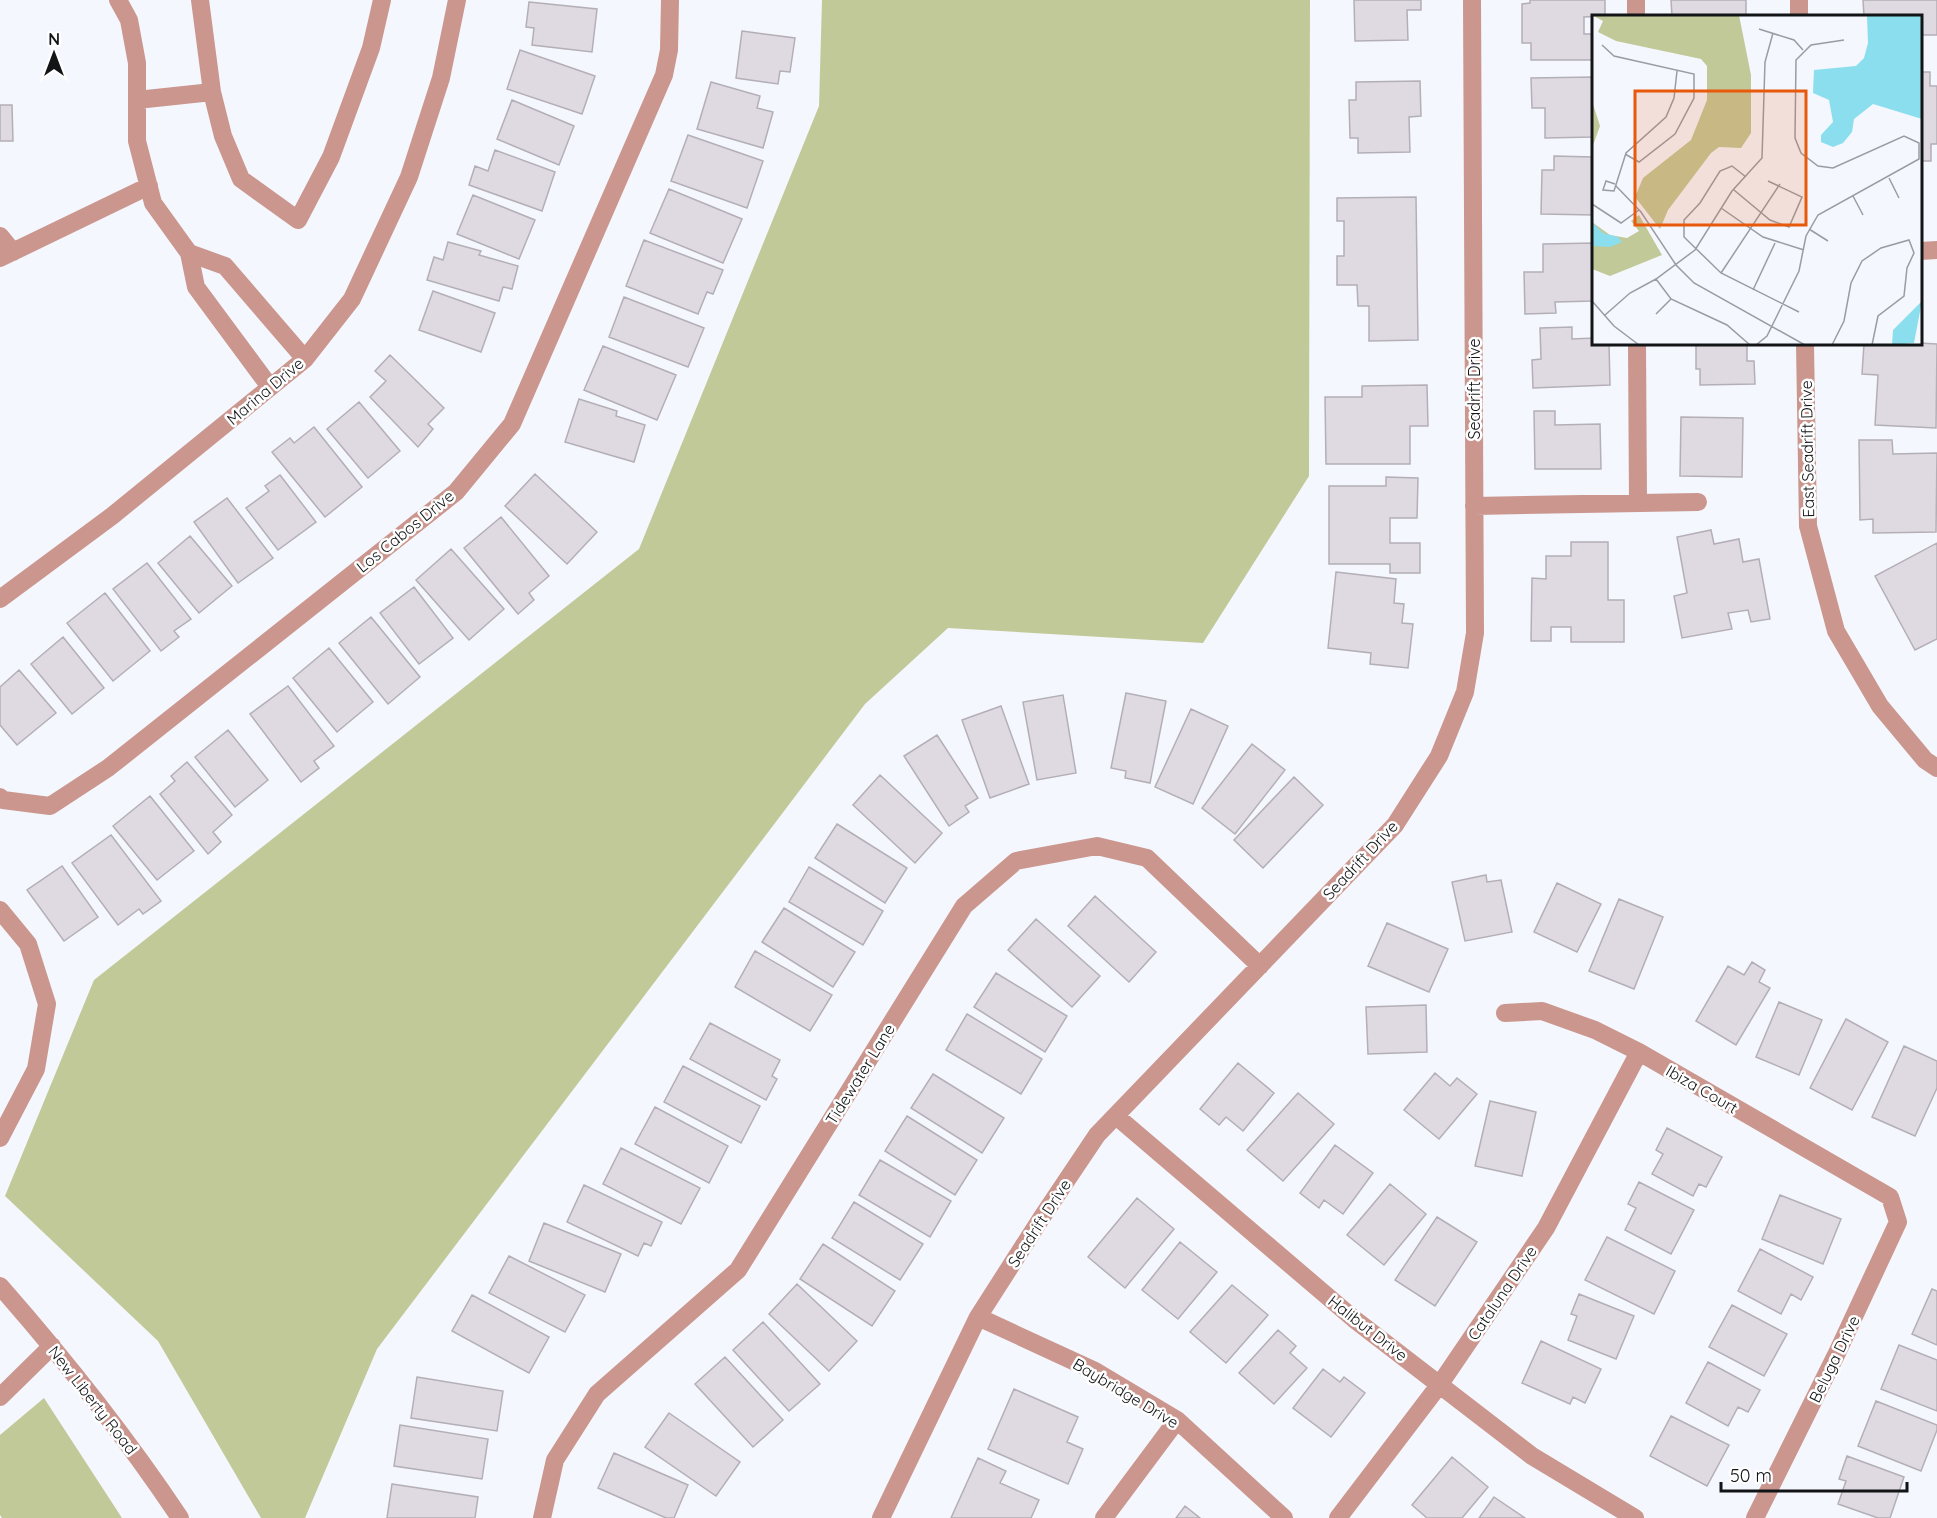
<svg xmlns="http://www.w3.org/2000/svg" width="1937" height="1518" font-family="Quicksand,sans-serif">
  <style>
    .green { fill: #c2c998 }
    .building { fill: #dfdae1; stroke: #b4afb6; stroke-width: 1.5 }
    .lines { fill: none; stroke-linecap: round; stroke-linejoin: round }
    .minor { stroke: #ca968d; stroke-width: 18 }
    .labels { text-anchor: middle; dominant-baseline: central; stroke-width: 5; stroke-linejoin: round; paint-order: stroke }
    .street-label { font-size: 16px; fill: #121416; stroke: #fff }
    .inset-road { fill: none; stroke: #9a9ca1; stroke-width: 1.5 }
    .view { fill: #e8590c; fill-opacity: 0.15; stroke: #e8590c; stroke-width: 3 }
    .inset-edge { fill: none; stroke: #121416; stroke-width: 3 }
  </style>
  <rect width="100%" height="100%" fill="#f4f7fe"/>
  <!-- green -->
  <path class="green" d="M822 0H1310L1309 476 1203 643 948 628 865 704 377 1349 305 1518H261L158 1341 5 1196 94 980 639 549 819 106Z
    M44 1398 122 1518H2L0 1515V1435Z"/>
  <!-- building -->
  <path class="building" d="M1354 0H1421V10H1407L1408 40 1355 41Z
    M1530 0H1605V16L1584 17V34H1594V60H1531V43H1522V4L1530 3Z
    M1671 0H1746V16H1672Z
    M1863 0H1937V35H1920V16H1864Z
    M529 2 597 9 592 52 532 45 534 28 526 27Z
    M742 31 795 38 790 72 780 71 778 84 736 78Z
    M520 50 595 76 582 114 507 89Z
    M1920 72H1930V86H1937V144H1931V161H1920Z
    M1594 77V137L1545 138V108H1532L1531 78Z
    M1420 81 1421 116 1409 117 1410 152 1358 153V138H1350L1349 100H1356V82Z
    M711 82 760 96 757 108 773 112 763 148 697 129Z
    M512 100 574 126 559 165 497 139Z
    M0 105H12L13 141H0Z
    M688 135 763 161 747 208 671 181Z
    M495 150 555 172 542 211 469 185 475 166 488 171Z
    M1554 156 1593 157 1594 215 1541 214 1542 170H1554Z
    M669 189 742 219 723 263 650 233Z
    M473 195 535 220 519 259 457 234Z
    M1416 197 1418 340 1369 341V306H1358L1357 285H1337V256H1344V221H1337V198Z
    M644 240 723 270 713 294 707 292 698 314 626 286Z
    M448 242 481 251 479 255 518 266 512 289 503 287 499 301 427 280 434 257 443 260Z
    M1594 243V301L1555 302 1556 313 1525 314 1524 272H1543V244Z
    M433 291 495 313 481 352 419 330Z
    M624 297 704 328 688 367 609 337Z
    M1572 327V339L1594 338V344H1609L1610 385 1533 388 1532 360 1541 359 1540 328Z
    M1920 343 1937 344 1936 428 1875 425 1878 375 1862 374 1864 344Z
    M1696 344H1747V361H1754L1755 384 1700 385V369H1696Z
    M603 346 676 375 657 420 584 390Z
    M390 355 444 408 428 424 433 429 418 447 370 397 386 381 375 371Z
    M1427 385 1428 426H1410V464H1326L1325 397H1362V386Z
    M579 399 617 411 616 416 645 425 634 462 565 442Z
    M359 402 400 451 368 478 327 429Z
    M1534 411H1555V425L1600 424 1601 469H1535Z
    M1681 417 1743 418 1742 477 1680 476Z
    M314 427 362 487 325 517 272 452 290 438 294 443Z
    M1859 440H1892L1893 454 1937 453 1936 532 1873 533V519L1860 520Z
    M535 474 597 532 567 564 505 506Z
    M280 475 316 522 278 550 246 508 269 491 265 486Z
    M1386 477 1418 478 1417 518H1390V543H1420V573H1390V564H1329V486H1386Z
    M227 498 273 558 238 583 194 522Z
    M501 517 549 576 529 593 534 600 518 614 464 548Z
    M1711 530 1714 544 1739 539 1743 562 1759 559 1770 619 1751 622 1748 610 1728 613 1732 629 1682 638 1674 596 1687 593 1677 537Z
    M190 536 232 586 199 613 158 563Z
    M1571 542H1608V600H1624V642H1571V627H1551V641H1531L1532 578 1546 579V556H1571Z
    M1937 543V639L1915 650 1875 576Z
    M451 549 504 609 469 640 416 580Z
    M147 563 191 619 174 631 179 637 161 651 113 589Z
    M1336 572 1396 579 1394 603 1404 604 1402 623 1413 624 1408 668 1370 664 1371 653 1328 648Z
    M414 587 453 638 419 664 380 613Z
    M105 593 150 651 113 681 67 623Z
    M371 617 420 677 388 704 339 643Z
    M63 637 104 688 72 714 31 664Z
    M329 648 373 702 337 732 293 678Z
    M19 670 56 713 17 745 0 725V687Z
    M288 686 334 746 314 761 319 768 301 782 250 714Z
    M1126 693 1166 701 1150 783 1125 778 1126 771 1111 768Z
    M1063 695 1076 773 1037 780 1023 702Z
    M1001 706 1029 784 990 798 962 720Z
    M1191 709 1228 726 1193 804 1155 787Z
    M228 730 268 780 235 807 195 757Z
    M937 735 978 798 965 806 969 812 949 826 904 756Z
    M1252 744 1285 770 1235 834 1202 808Z
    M187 762 232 815 213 832 221 842 208 854 160 794 175 781 171 776Z
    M880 775 942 833 915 863 853 805Z
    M1294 777 1323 805 1263 868 1234 840Z
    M150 796 194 851 157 880 113 826Z
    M837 824 907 868 885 903 815 858Z
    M111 835 161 901 143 914 139 909 118 925 72 863Z
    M62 866 98 917 64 941 27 890Z
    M809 867 883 911 863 945 789 902Z
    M1486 875 1487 882 1501 880 1512 932 1465 941 1452 882Z
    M1557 883 1601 904 1577 952 1534 932Z
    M1095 896 1156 952 1129 982 1068 926Z
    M1619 899 1663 917 1634 989 1589 971Z
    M784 908 855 952 833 987 762 942Z
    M1036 919 1100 976 1072 1007 1008 950Z
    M1387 923 1448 949 1429 992 1368 966Z
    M755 951 832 995 810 1031 735 987Z
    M1752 962 1765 970 1759 982 1770 988 1736 1045 1696 1021 1728 966 1744 975Z
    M996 973 1067 1016 1045 1052 974 1007Z
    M1779 1002 1822 1020 1799 1075 1756 1057Z
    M1426 1005 1427 1052 1368 1054 1366 1007Z
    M967 1014 1042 1059 1021 1094 946 1050Z
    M1846 1019 1888 1042 1852 1110 1810 1088Z
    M710 1023 780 1060 772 1076 777 1079 766 1100 690 1059Z
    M1904 1046 1937 1061V1088L1915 1136 1872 1117Z
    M1238 1063 1274 1093 1243 1131 1226 1117 1219 1125 1200 1109Z
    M683 1066 760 1106 741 1143 664 1102Z
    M1435 1073 1450 1086 1457 1078 1477 1094 1439 1139 1404 1110Z
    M933 1074 1004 1118 982 1153 911 1108Z
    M1298 1093 1334 1124 1283 1181 1247 1150Z
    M1490 1101 1536 1112 1522 1176 1475 1166Z
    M655 1107 728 1146 709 1183 635 1144Z
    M907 1116 977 1160 955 1195 885 1151Z
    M1667 1128 1722 1157 1706 1187 1699 1184 1693 1196 1652 1174 1663 1154 1656 1150Z
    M1335 1145 1373 1173 1343 1214 1324 1200 1319 1208 1300 1193Z
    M621 1148 700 1188 681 1224 603 1184Z
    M880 1160 951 1201 930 1237 859 1195Z
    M1639 1182 1694 1210 1671 1254 1625 1230 1636 1208 1628 1204Z
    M1390 1184 1426 1214 1384 1265 1347 1235Z
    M584 1185 662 1222 651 1246 644 1243 638 1256 567 1222Z
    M1780 1195 1841 1219 1823 1264 1762 1239Z
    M1137 1198 1174 1229 1125 1288 1088 1257Z
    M854 1202 923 1244 900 1280 832 1238Z
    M1437 1217 1477 1242 1435 1306 1395 1280Z
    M544 1223 621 1254 605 1292 529 1261Z
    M1607 1237 1675 1271 1654 1314 1585 1280Z
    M1180 1242 1217 1272 1178 1319 1142 1290Z
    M823 1244 895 1291 872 1326 800 1279Z
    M1760 1249 1813 1277 1801 1300 1791 1294 1781 1314 1738 1291Z
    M509 1256 585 1295 565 1332 489 1293Z
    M797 1284 857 1341 829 1371 769 1314Z
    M1232 1285 1268 1315 1226 1363 1190 1332Z
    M1932 1289 1937 1291V1345L1912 1334Z
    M1579 1294 1634 1316 1616 1359 1568 1340 1577 1316 1571 1314Z
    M472 1295 549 1337 529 1373 452 1331Z
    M1732 1305 1787 1334 1764 1376 1709 1347Z
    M763 1322 820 1384 789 1411 733 1350Z
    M1278 1330 1296 1346 1290 1353 1307 1368 1274 1404 1239 1373Z
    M1541 1341 1601 1369 1585 1403 1573 1397 1570 1404 1522 1383Z
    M1899 1345 1937 1360V1411L1881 1389Z
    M725 1357 783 1420 753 1447 695 1384Z
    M1708 1362 1760 1390 1748 1412 1738 1407 1728 1426 1686 1403Z
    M1323 1369 1340 1382 1344 1377 1365 1393 1331 1437 1293 1408Z
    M417 1377 503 1391 497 1431 411 1418Z
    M1014 1389 1078 1417 1067 1442 1083 1449 1068 1484 988 1449Z
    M1876 1401 1937 1425V1430L1921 1471 1858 1446Z
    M669 1413 740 1462 716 1496 645 1447Z
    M1671 1416 1729 1445 1707 1486 1650 1456Z
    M400 1425 488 1439 482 1479 394 1466Z
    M614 1453 688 1485 674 1518H666L598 1488Z
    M1847 1456 1904 1477 1890 1518H1878L1838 1504 1846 1481 1839 1479Z
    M1452 1457 1488 1487 1462 1518H1427L1412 1505Z
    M978 1458 1006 1471 1000 1483 1039 1500 1031 1518H951Z
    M392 1484 478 1497 475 1518H387Z
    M1494 1497 1525 1518H1479Z
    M1185 1506 1200 1518H1176Z"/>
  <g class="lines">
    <!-- minor -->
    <path class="minor" d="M118 0 129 20 137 63V141L153 203 189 253
      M200 0 212 92
      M1636 0V16
      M1799 0V16
      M137 100 212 92 223 136 241 179 298 220 331 157 371 48 382 0
      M0 236 13 252
      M1920 251 1937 250
      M0 258 149 186
      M1637 344 1638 503
      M1805 344 1808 526 1836 631 1880 706 1925 760 1937 768
      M270 387 196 287 189 253 225 266 305 359
      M1474 506 1698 502
      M0 599 112 516 305 359 352 299 409 177 441 78 457 0
      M0 797 3 800 50 806 108 768 456 492 512 424 664 75 669 50 670 0
      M0 910 28 944 47 1004 36 1069 0 1138
      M1505 1013 1542 1011 1595 1030 1639 1052 1890 1197 1898 1222 1837 1353 1755 1518
      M1116 1116 1354 1319 1532 1456 1635 1518
      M0 1286C65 1360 126 1437 180 1518
      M978 1317 1095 1371 1177 1420 1284 1518
      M0 1397 52 1346
      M542 1518 555 1460 597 1394 738 1270 964 906 1016 861 1097 846 1147 858 1260 966
      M881 1518 978 1317 1042 1217 1097 1135 1395 825 1439 756 1465 692 1475 633 1472 0
      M1104 1518 1177 1420
      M1338 1518 1440 1384 1546 1228 1639 1052"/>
  </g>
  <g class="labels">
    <!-- street labels -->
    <g class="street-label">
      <text transform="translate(1474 389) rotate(-90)">Seadrift Drive</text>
      <text transform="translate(265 391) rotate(-40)">Marina Drive</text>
      <text transform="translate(1807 449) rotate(-91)">East Seadrift Drive</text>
      <text transform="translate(405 531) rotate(-39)">Los Cabos Drive</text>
      <text transform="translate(1360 860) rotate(-47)">Seadrift Drive</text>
      <text transform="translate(860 1074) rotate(-58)">Tidewater Lane</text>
      <text transform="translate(1702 1089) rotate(30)">Ibiza Court</text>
      <text transform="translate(1039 1223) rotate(-57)">Seadrift Drive</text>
      <text transform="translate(1502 1293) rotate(-56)">Cataluna Drive</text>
      <text transform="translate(1368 1328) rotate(38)">Halibut Drive</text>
      <text transform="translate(1834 1359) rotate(-64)">Beluga Drive</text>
      <text transform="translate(1126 1393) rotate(31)">Baybridge Drive</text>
      <text transform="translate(93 1400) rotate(52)">New Liberty Road</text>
    </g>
  </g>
  <!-- overview -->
  <g transform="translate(1592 15)">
    <rect width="330" height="330" fill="#f4f7fe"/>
    <path d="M0 0H147L159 60V118L149 133 127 132 119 138 76 195 68 214 43 182 51 163 99 125 115 85V51L109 44 24 26 6 17 11 6ZM0 86 8 111 0 133ZM47 200 70 240 18 261 0 254V207L18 220 35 223 47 216 39 206Z" fill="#c2c998"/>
    <path d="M213 0H329L330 104 281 89 262 104 260 117 251 128 241 132 229 127V120L241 107 237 85 221 78 222 55 264 51 272 43 276 28 275 1ZM0 207 11 218 26 222 30 227 18 232 0 231ZM330 286 322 328 300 330 301 315Z" fill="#8bdeed"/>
    <path class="inset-road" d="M167 14 202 25 211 35M10 30 22 41 102 59V83L83 119 47 147 33 139M154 162 140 151 128 156 108 188 92 205V222L129 258 207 297M297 163 307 183M23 169 14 166 11 175 22 176 34 138 74 102 82 83 85 56M24 171 49 197 84 250 102 268 213 330M142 175 178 205 197 212 210 182 176 166M261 181 271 200M0 189 29 208 47 195M129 193 171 222 212 235M217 214 236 226M129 258 188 169M64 264 79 284 135 310 158 330M161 275 183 228M0 286 22 311 47 330M64 299 79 284M13 300 38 278 64 264 103 235 140 176 170 143 173 47 181 18M164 330 175 321 207 256 214 221 226 200 327 144V128L312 121 241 153 226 151 209 138 203 123 204 45 219 30 252 25M240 330 252 306 259 268 270 246 289 233 317 225 322 238 315 253 312 281 286 301 280 330"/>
    <path class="view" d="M43 76H214V210H43Z"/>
    <rect width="330" height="330" class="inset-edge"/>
  </g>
  <!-- north arrow -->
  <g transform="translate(54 54)" stroke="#ffffff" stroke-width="4.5" paint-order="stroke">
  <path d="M0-4.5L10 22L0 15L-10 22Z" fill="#121416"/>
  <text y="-9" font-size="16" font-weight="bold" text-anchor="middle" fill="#121416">N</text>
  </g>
  <!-- scale -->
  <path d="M1721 1482v9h186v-9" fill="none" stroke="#121416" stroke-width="3"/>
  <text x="1730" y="1482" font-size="18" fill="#121416" stroke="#ffffff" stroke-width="4.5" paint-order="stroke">50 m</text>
</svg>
